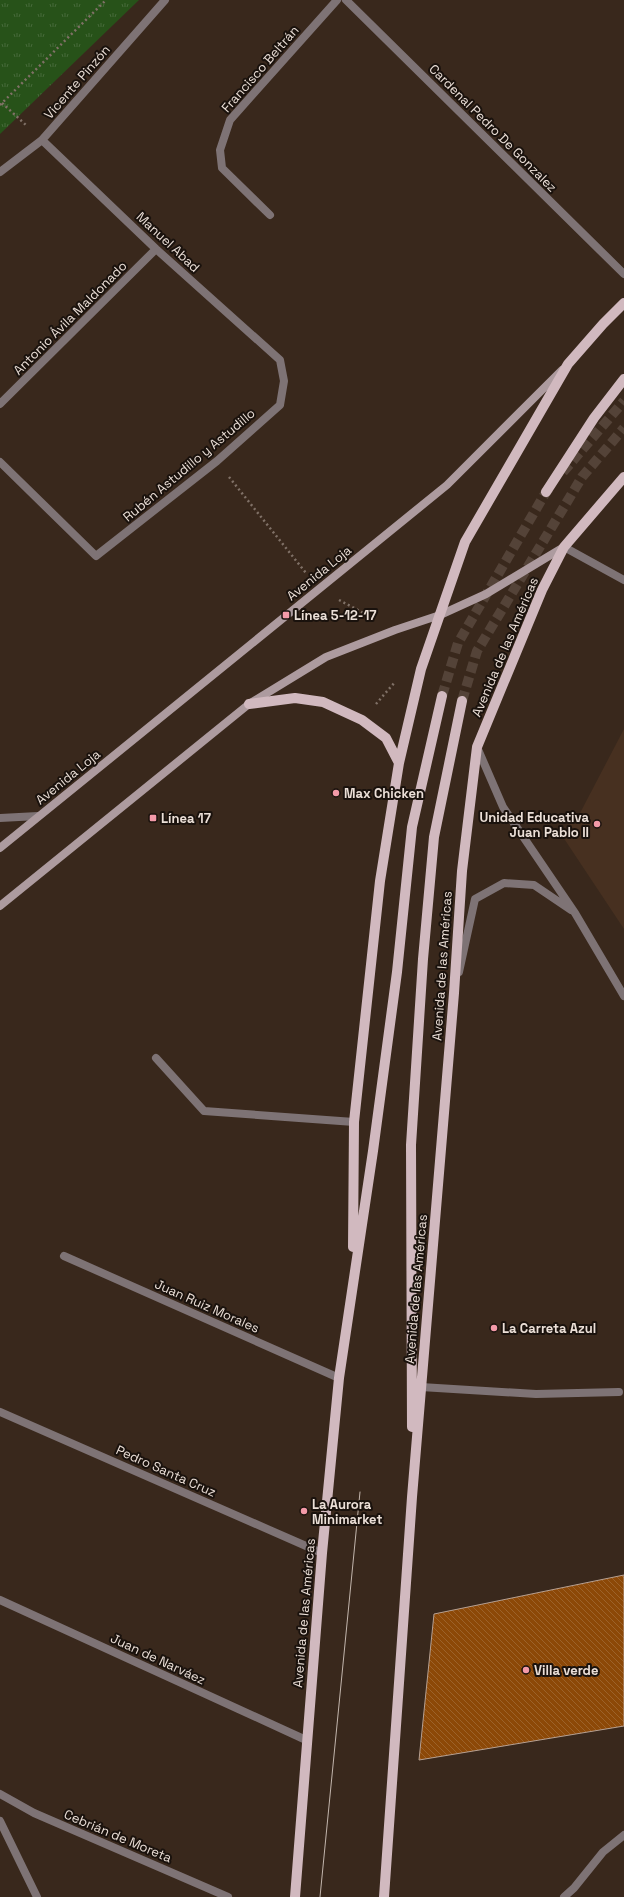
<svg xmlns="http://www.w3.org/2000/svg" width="624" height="1897" font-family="'Space Grotesk',sans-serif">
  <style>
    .built { fill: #473020 }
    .park { fill: url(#park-tufts) }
    .building { fill: url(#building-back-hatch); stroke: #b6a092 }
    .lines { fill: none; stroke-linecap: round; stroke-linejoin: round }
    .primary-tunnel { stroke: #544338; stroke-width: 10; stroke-dasharray: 10 5; stroke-linecap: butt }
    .path { stroke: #807167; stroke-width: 2.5; stroke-dasharray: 2 3; stroke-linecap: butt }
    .lane { stroke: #7e7375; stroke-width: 8 }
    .street { stroke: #7e7375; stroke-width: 8 }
    .secondary { stroke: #ad9b9f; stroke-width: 8 }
    .primary { stroke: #d1b9bf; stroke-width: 10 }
    .tram { stroke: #c3b6ad; stroke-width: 1 }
    .poi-dot { fill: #f39aa8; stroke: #1a120d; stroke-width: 1.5 }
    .labels { text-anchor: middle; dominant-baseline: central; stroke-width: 4; stroke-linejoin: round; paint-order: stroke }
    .street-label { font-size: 13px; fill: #ebdfd7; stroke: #1a120d }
    .poi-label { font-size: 13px; font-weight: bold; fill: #ebdfd7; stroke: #1a120d; text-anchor: start }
  </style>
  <defs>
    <pattern id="park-tufts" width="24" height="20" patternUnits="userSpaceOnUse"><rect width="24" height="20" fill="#275219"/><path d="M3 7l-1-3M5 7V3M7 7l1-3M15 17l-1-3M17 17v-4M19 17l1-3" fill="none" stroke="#466a3a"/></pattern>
    <pattern id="building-back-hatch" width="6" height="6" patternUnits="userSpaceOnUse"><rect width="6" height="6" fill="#8c4807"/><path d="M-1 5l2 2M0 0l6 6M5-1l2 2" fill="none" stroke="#9c622a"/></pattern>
  </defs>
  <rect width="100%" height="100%" fill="#39281c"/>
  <!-- built -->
  <path class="built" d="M624 729V929L561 834 579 815Z"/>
  <!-- park -->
  <path class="park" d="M0 0H139L0 134Z"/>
  <!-- building -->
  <path class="building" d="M624 1575V1726L419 1760 434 1614Z"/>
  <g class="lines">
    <!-- primary-tunnel -->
    <path class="primary-tunnel" d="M563 472 624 401
      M442 696 458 643 546 492 551 486
      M462 701 477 651 582 477 624 428"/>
    <!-- path -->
    <path class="path" d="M2 103 27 126
      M0 105 106 0
      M229 477 306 573
      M339 600 371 617
      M376 704 395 682"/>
    <!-- lane -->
    <path class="lane" d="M564 1897 574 1888 603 1852 624 1835"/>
    <!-- street -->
    <path class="street" d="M346 0 624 274
      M0 172 42 140 165 0
      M270 215 222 168 220 150 230 120 337 0
      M0 404 156 249
      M0 462 96 556 217 461 280 405 284 381 280 360 156 249 42 140
      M564 547 624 580
      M477 747 503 807 575 913 624 996
      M0 818 38 816
      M459 972 475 899 504 883 534 885 571 910
      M156 1058 204 1111 354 1122
      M64 1256 339 1378
      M421 1387 536 1394 619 1392
      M0 1412 322 1553
      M0 1600 306 1740
      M0 1794 34 1813 228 1897
      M0 1821 37 1897"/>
    <!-- secondary -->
    <path class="secondary" d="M0 848 447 485 562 370
      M0 906 249 704 326 657 395 630 440 615 486 594 564 547"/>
    <!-- primary -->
    <path class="primary" d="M546 492 594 418 624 379
      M249 704 295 698 323 702 362 720 386 738 399 763
      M353 1247 354 1122 380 881 399 763 421 669 465 542 568 364 603 324 624 303
      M412 1427 411 1145 423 959 434 837 462 701
      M295 1897 322 1553 339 1378 373 1151 397 972 412 827 442 696
      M384 1897 412 1497 454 993 462 871 477 747 542 590 564 547 624 477"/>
    <!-- tram -->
    <path class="tram" d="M320 1897 360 1492"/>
  </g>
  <!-- markers -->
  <g class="poi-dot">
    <rect x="282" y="611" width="8" height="8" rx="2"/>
    <circle cx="336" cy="793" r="4"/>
    <rect x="149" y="814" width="8" height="8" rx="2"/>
    <circle cx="597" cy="824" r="4"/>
    <circle cx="494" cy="1328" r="4"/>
    <circle cx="304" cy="1511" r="4"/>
    <circle cx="526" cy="1670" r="4"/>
  </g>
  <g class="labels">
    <!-- street labels -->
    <g class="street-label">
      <text transform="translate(260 69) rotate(-49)">Francisco Beltrán</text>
      <text transform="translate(77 82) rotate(-49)">Vicente Pinzón</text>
      <text transform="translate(493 128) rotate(45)">Cardenal Pedro De Gonzalez</text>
      <text transform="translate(168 242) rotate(43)">Manuel Abad</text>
      <text transform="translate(70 318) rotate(-45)">Antonio Ávila Maldonado</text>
      <text transform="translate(189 465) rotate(-40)">Rubén Astudillo y Astudillo</text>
      <text transform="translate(319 573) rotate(-39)">Avenida Loja</text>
      <text transform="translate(505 647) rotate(-67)">Avenida de las Américas</text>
      <text transform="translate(68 777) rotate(-39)">Avenida Loja</text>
      <text transform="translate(442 966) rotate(-86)">Avenida de las Américas</text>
      <text transform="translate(416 1289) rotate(-85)">Avenida de las Américas</text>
      <text transform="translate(207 1306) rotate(24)">Juan Ruiz Morales</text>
      <text transform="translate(166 1471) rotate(24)">Pedro Santa Cruz</text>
      <text transform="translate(304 1613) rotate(-85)">Avenida de las Américas</text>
      <text transform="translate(158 1659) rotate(25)">Juan de Narváez</text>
      <text transform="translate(118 1836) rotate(23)">Cebrián de Moreta</text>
    </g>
    <!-- poi labels -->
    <g class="poi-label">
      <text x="294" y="615">Línea 5-12-17</text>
      <text x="344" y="793">Max Chicken</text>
      <text x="589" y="817" text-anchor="end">Unidad Educativa<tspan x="589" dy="15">Juan Pablo II</tspan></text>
      <text x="161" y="818">Línea 17</text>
      <text x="502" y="1328">La Carreta Azul</text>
      <text x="312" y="1504">La Aurora<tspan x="312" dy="15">Minimarket</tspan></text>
      <text x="534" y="1670">Villa verde</text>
    </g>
  </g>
</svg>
